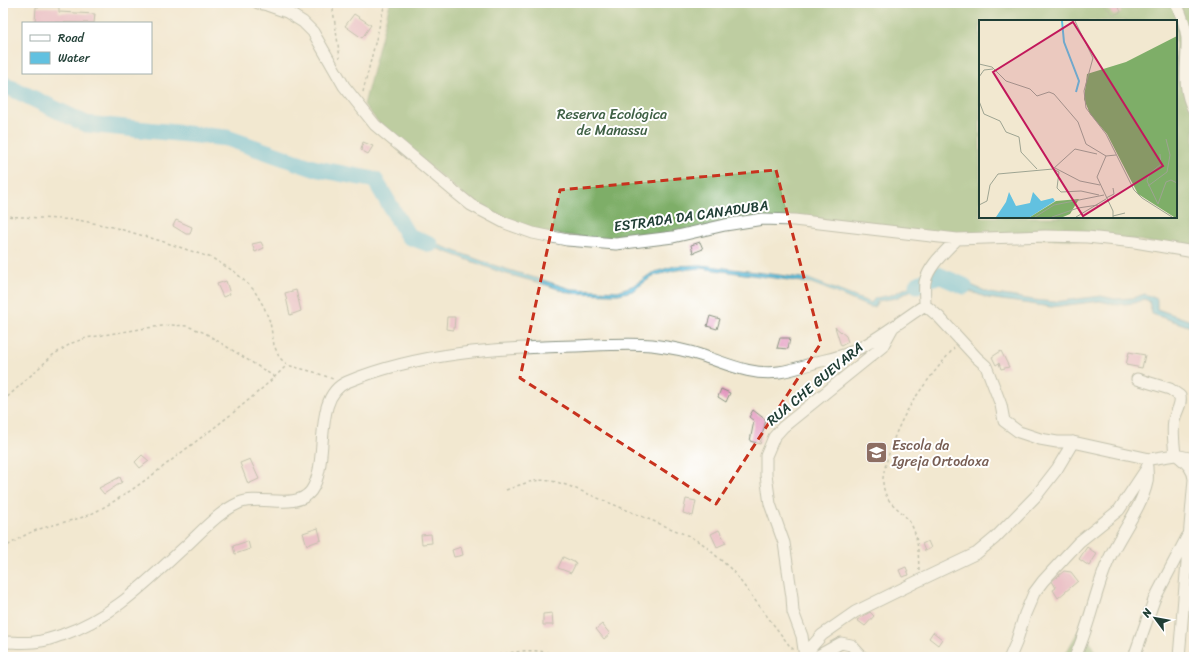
<svg xmlns="http://www.w3.org/2000/svg" width="1197" height="660" font-family="Sriracha,sans-serif">
  <style>
    .forest { fill: #7eae68; stroke: #4e764e; fill-rule: evenodd }
    .water { fill: #62c1e0; stroke: #407f8a }
    .lines { fill: none; stroke-linecap: round; stroke-linejoin: round }
    .river { stroke: #62c1e0; stroke-width: 17 }
    .building { fill: #e396be }
    .minor-casing { stroke: #889282; stroke-width: 13 }
    .path { stroke: #889282; stroke-width: 1.5; stroke-dasharray: 3 3; stroke-linecap: butt }
    .minor { stroke: #fff; stroke-width: 11 }
    .marked { fill: none; stroke: #c8321e; stroke-width: 3; stroke-dasharray: 8 5; stroke-linejoin: round }
    .labels { text-anchor: middle; dominant-baseline: central; stroke-width: 4; stroke-linejoin: round; paint-order: stroke }
    .park-label { font-size: 14px; fill: #3f6045; stroke: #fff }
    .street-label { font-size: 14px; fill: #1f3d34; stroke: #fff }
    .education-label { font-size: 14px; fill: #785e54; stroke: #fff; text-anchor: start }
    .inset-river { fill: none; stroke: #62c1e0; stroke-width: 2 }
    .inset-road { fill: none; stroke: #9ea492; stroke-width: 1 }
    .view { fill: #c2185b; fill-opacity: 0.15; stroke: #c2185b; stroke-width: 2 }
    .inset-edge { fill: none; stroke: #1f3d34; stroke-width: 2 }
  </style>
  <rect width="100%" height="100%" fill="#fff"/>
  <filter id="ink" filterUnits="userSpaceOnUse"><feTurbulence type="fractalNoise" baseFrequency=".025" numOctaves="2"/><feDisplacementMap in="SourceGraphic" scale="8" xChannelSelector="R" yChannelSelector="G"/><feConvolveMatrix kernelMatrix="1 2 1 2 8 2 1 2 1" color-interpolation-filters="sRGB"/></filter>
  <filter id="wash" filterUnits="userSpaceOnUse"><feTurbulence type="fractalNoise" baseFrequency=".012" numOctaves="4" result="noise"/><feDisplacementMap in="SourceGraphic" scale="16" xChannelSelector="R" yChannelSelector="G"/><feGaussianBlur stdDeviation="0.9" result="paint"/><feColorMatrix in="noise" values="0 0 0 0 0 0 0 0 0 0 0 0 0 0 0 0 0 1.4 0 .05"/><feComposite in="paint" operator="in"/></filter>
  <g filter="url(#wash)">
    <rect width="100%" height="100%" fill="#f2e8d0"/>
    <!-- forest -->
    <path class="forest" d="M390 3H1194V250L1137 240 955 237 797 217 613 241 533 231 472 203 378 122 364 105ZM980 21H1176V217H980Z
      M1081 626 1098 657H1064Z"/>
    <!-- water -->
    <path class="water" d="M409 234 493 265 571 289 618 291 635 285 652 273 675 266 701 265 809 279 871 303 875 298 891 295 941 272 936 278 896 298 878 301 874 307H869L829 290 811 283 701 268 676 270 653 276 632 291 618 294 570 293 547 285 503 273 406 237Z
      M945 274 990 293 1034 300 1054 302 1101 296 1115 299 1132 298 1145 294 1157 299V309L1194 322V328L1152 314 1149 301 1144 299 1135 303 1117 305 1100 301 1051 307 988 298 942 281Z"/>
    <g class="lines">
      <!-- river -->
      <path class="river" d="M3 84 86 124 227 138 313 168 375 180 408 236 430 244
        M917 285 938 275 964 286"/>
    </g>
    <g id="blocks">
      <!-- building -->
      <path class="building" d="M1101 3H1117L1121 12 1114 15Z
        M36 7H59V12L95 14 94 23 35 22Z
        M354 14 371 25 362 38 345 26Z
        M363 142 373 146 368 154 361 150Z
        M176 220 192 227 190 234H186L173 226Z
        M261 242 264 248 255 252 252 244Z
        M700 242 703 249 693 253 691 245Z
        M226 281 230 294 223 297 217 284Z
        M296 290 301 311 290 315 285 293Z
        M710 316 720 319 717 329 707 326Z
        M447 317H455L454 330 446 329Z
        M835 327 846 336 848 342 841 346Z
        M780 338H790L788 349 777 348Z
        M1001 351 1009 367 1001 369 999 363 996 365 992 357Z
        M1129 352 1145 355 1142 368 1126 365Z
        M721 389 730 393 726 402 718 397Z
        M753 410 766 420 760 444 750 441 754 421 749 417Z
        M142 455 149 461 140 468 135 462Z
        M250 459 259 479 248 484 240 463Z
        M120 477 122 482 104 494 99 488Z
        M686 499 696 501 693 516 683 513Z
        M318 528 321 540 307 545 303 533Z
        M719 530 726 543 717 547 711 534Z
        M431 534 432 543 422 544 421 535Z
        M248 541 250 549 235 554 233 546Z
        M928 541 931 548 925 551 922 544Z
        M461 547 463 555 454 557 452 550Z
        M1087 547 1097 554 1089 566 1079 559Z
        M563 557 576 563 571 573 558 568Z
        M906 567 909 575 902 577 899 570Z
        M1064 571 1071 572 1078 581 1058 598 1053 590 1056 588 1052 581Z
        M870 612 874 616 865 626 857 620Z
        M552 613 553 625H543V614Z
        M602 624 610 634 604 639 596 629Z
        M933 632 942 639 938 645 929 638Z"/>
    </g>
  </g>
  <g filter="url(#ink)">
    <use href="#blocks" fill-opacity="0" stroke="#889282" stroke-width="1"/>
    <g class="lines">
      <defs>
        <path id="minor" d="M258 3 267 5 287 12 303 22 313 32 344 86 375 125 455 192 471 205 505 223 533 233 567 240 616 244 673 237 725 225 763 219 794 220 957 239 1045 236 1087 237 1135 242 1194 252
          M1176 3C1181 14 1186 26 1187 38 1188 65 1181 86 1194 111
          M957 239C946 251 929 265 925 282 924 290 925 297 925 305L939 317 976 357 986 366 1001 405 1004 421 1019 432 1040 439 1057 442H1073L1150 459 1175 455 1194 459
          M1137 379 1170 389 1180 396C1182 405 1176 411 1174 420 1172 431 1174 444 1175 455
          M1178 456C1186 463 1193 468 1194 479L1179 657
          M3 642C16 642 28 644 41 641 48 640 55 637 62 635 114 617 148 580 188 544 204 529 219 512 239 503 259 494 296 511 311 491 331 462 311 397 347 382 419 352 499 348 576 346 601 345 627 343 652 345 668 347 685 350 700 355 726 363 751 376 779 372 793 370 807 365 821 361 835 358 849 354 862 347 883 335 904 319 925 305
          M806 653 822 635 855 612 916 582 977 553 995 538 1036 496 1057 469 1073 442
          M805 657 802 636 793 612 792 597 784 543 770 504 766 475V456L774 437 783 427 882 347 893 327
          M816 657 841 643 851 645 862 657
          M1010 657 1016 643 1025 614 1034 593 1043 581 1079 542 1119 510 1147 468
          M1075 657C1090 625 1095 590 1109 559 1120 534 1142 507 1147 482 1148 477 1147 472 1147 467
          M1134 657 1154 600 1187 537"/>
      </defs>
      <!-- minor casing -->
      <use href="#minor" class="minor-casing"/>
      <!-- path -->
      <path class="path" d="M332 3 340 58
        M363 92 385 3
        M3 216 78 220 113 227 161 241 212 258 235 272 254 290 264 307 270 322 274 345 279 357 287 365 314 372 333 379
        M3 401 53 355 72 343 86 338 146 328 171 325 187 326 205 333 275 377
        M506 490C533 480 541 476 569 486L689 536 703 544 732 570 789 645 794 650
        M3 549C16 540 30 531 46 527 62 522 79 520 95 512 126 496 154 474 182 452 218 425 255 397 287 365
        M919 570C918 550 919 530 904 515 898 508 890 504 886 495 880 481 884 471 888 457 900 412 925 383 954 348
        M8 657 13 652
        M487 657C510 653 537 645 559 657"/>
      <!-- minor -->
      <use href="#minor" class="minor"/>
    </g>
  </g>
  <!-- marked area -->
  <path d="M0 0H1197V660H0ZM776 170 821 343 716 504 520 378 560 190Z" fill="#f2e8d0" fill-opacity=".55" fill-rule="evenodd"/>
  <path class="marked" d="M776 170 821 343 716 504 520 378 560 190Z"/>
  <!-- icons -->
  <defs>
    <symbol id="school-square" viewBox="-11 -11 22 22"><rect x="-9" y="-9" width="18" height="18" rx="4" fill="#8d6e63" stroke="#fff"/><path d="M0-5L7-2L0 1L-7-2ZM-4 1L0 2.5L4 1V4Q0 6-4 4Z" fill="#fff"/></symbol>
  </defs>
  <g fill-rule="evenodd">
    <use href="#school-square" x="864" y="440" width="25" height="25"/>
  </g>
  <g class="labels">
    <!-- park labels -->
    <g class="park-label">
      <text x="612" y="114">Reserva Ecológica<tspan x="612" dy="16">de Manassu</tspan></text>
    </g>
    <!-- street labels -->
    <g class="street-label">
      <text transform="translate(691 216) rotate(-8)">ESTRADA DA CANADUBA</text>
      <text transform="translate(815 384) rotate(-40)">RUA CHE GUEVARA</text>
    </g>
    <!-- education labels -->
    <g class="education-label">
      <text x="892" y="445">Escola da<tspan x="892" dy="16">Igreja Ortodoxa</tspan></text>
    </g>
  </g>
  <!-- overview -->
  <g transform="translate(979 20)">
    <rect width="198" height="198" fill="#f2e8d0"/>
    <path d="M198 16V197H195L159 174 128 114 111 94 105 79 108 54 147 42ZM100 179 91 194 84 197H51L77 181Z" fill="#7eae68"/>
    <path d="M30 172 37 186 51 183 54 172 62 181 74 178 76 181 51 197H17L27 182Z" fill="#62c1e0"/>
    <path class="inset-river" d="M83 1 85 22 100 61 97 72"/>
    <path class="inset-road" d="M96 1 114 38 105 71 107 88 127 114 155 170 163 178 193 197M0 44 13 47 27 61 51 69 58 76 70 72 75 74 99 102 107 124 127 136M0 57 5 50 14 49M0 81 5 94 21 101 27 112 40 117 42 132 58 149M76 148 101 161 121 165M74 149 80 152 78 168 82 172 102 171 120 175M169 166 188 152 191 135 187 119M127 178 135 174 134 168M179 184 168 161 170 154 182 144 181 134M179 184 187 162 192 160 198 163M0 185 8 181 11 165 19 154 74 149 96 129 118 134M134 196 146 193M56 197 75 185 125 175M73 197 99 188 119 185M97 197 127 179M134 197V191L118 157 127 136 137 135"/>
    <path class="view" d="M94 2 184 146 104 196 14 52Z"/>
    <rect width="198" height="198" class="inset-edge"/>
  </g>
  <!-- margin -->
  <rect width="1197" height="660" fill="none" stroke="#fff" stroke-width="16"/>
  <!-- legend -->
  <rect x="22" y="22" width="130" height="52" fill="#ffffff" stroke="#a5b1ae"/>
  <rect x="30" y="35" width="20" height="6" fill="#ffffff" stroke="#a5b1ae"/>
  <text x="58" y="42" font-size="12" fill="#1f3d34">Road</text>
  <rect x="30" y="52" width="20" height="12" fill="#62c1e0" stroke="#a5b1ae"/>
  <text x="58" y="62" font-size="12" fill="#1f3d34">Water</text>
  <!-- north arrow -->
  <g transform="translate(1155 618) rotate(302)" stroke="#ffffff" stroke-width="3" paint-order="stroke">
  <path d="M0-3L7 15L0 10L-7 15Z" fill="#1f3d34"/>
  <text y="-6" font-size="11" font-weight="bold" text-anchor="middle" fill="#1f3d34">N</text>
  </g>
</svg>
